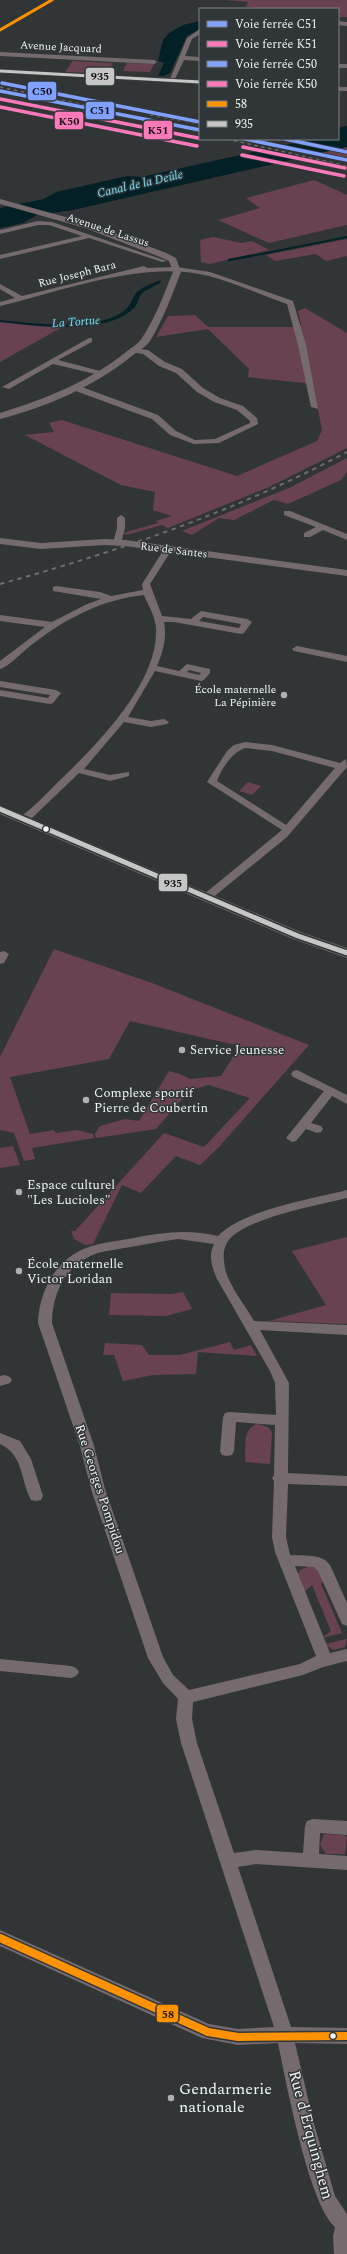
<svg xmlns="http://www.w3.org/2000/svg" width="347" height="2254" font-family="Spectral,serif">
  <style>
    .green { fill: #684251 }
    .water { fill: #042027 }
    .pier { fill: #323536 }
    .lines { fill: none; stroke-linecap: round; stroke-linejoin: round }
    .stream-far1 { stroke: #042027; stroke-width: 2 }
    .stream { stroke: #042027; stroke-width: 2.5 }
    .minor { fill: #756b6f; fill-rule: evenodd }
    .tertiary { fill: #756b6f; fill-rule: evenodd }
    .secondary { fill: #776d72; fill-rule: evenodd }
    .rail-far1 { stroke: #6e6b6d; stroke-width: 1.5; stroke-dasharray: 3.5 3.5; stroke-linecap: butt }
    .rail { stroke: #6e6b6d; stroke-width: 2; stroke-dasharray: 4.5 4.5; stroke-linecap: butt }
    .bus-1-far1-casing { stroke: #303638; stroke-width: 4.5 }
    .bus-1-casing { stroke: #303638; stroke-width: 11 }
    .bus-2-far1-casing { stroke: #303638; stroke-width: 4.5 }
    .bus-2-casing { stroke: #303638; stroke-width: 8 }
    .bus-1-far1 { stroke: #ff9200; stroke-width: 3 }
    .bus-1 { stroke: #ff9200; stroke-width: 8 }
    .bus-2-far1 { stroke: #c6c6c6; stroke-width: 3 }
    .bus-2 { stroke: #c6c6c6; stroke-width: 5 }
    .rail-1-casing { stroke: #303638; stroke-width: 5 }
    .rail-2-casing { stroke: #303638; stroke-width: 5 }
    .rail-3-casing { stroke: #303638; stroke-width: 5 }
    .rail-4-casing { stroke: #303638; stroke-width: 5 }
    .rail-1 { stroke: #80a1ff; stroke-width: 3.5 }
    .rail-2 { stroke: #fc7aba; stroke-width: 3.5 }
    .rail-3 { stroke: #80a1ff; stroke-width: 3.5 }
    .rail-4 { stroke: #fc7aba; stroke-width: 3.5 }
    .poi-dot { fill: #aeb2b3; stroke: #303638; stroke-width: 1.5 }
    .bus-dot { fill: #f1f5f6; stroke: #303638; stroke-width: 1.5 }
    .labels { text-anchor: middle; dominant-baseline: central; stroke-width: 3; stroke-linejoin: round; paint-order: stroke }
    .far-street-label { font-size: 11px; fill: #f1f5f6; stroke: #303638 }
    .far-poi-label { font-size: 11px; fill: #f1f5f6; stroke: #303638; text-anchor: end }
    .far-water-label { font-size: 12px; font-style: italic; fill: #72e1fd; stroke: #303638 }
    .poi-label { font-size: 13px; fill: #f1f5f6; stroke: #303638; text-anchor: start }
    .street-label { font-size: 13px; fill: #f1f5f6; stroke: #303638 }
    .near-poi-label { font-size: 16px; fill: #f1f5f6; stroke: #303638; text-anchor: start }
    .near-street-label { font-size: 16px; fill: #f1f5f6; stroke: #303638 }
    .line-badge { stroke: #303638; stroke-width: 1.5 }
    .pale-badge-label { font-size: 11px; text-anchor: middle; font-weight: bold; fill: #111 }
  </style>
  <rect width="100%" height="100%" fill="#323536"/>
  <!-- green -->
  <path class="green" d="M225 0H347V17H338V9H262L246 7 248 2Z
    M74 59V61L113 63 106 74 65 72Z
    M127 63 151 64H154L150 72 123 71Z
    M339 147H347V158L320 152Z
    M308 158 347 167V171L302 160Z
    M314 180 347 195V225L269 243 218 220 260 208 246 198Z
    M213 237 242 243 252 241 269 250 209 264 201 262 200 240Z
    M347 239V256L326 261 316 254 275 261 266 255Z
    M305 308 347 333V448L269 487 168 528 162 525 126 535 123 533 158 523 156 521 172 516 153 510 155 492 121 485 25 435 54 432 49 423 62 420 237 476 317 441 322 430 313 384 248 377 249 369 208 329 156 337 168 316 195 315 208 327H293L301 325 298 311Z
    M0 322 64 326 0 362Z
    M347 458V472L341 480 288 504 274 500 234 520 219 518 192 535 182 531 289 488Z
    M248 782 261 786 252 795 239 791Z
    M54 949 152 983 309 1045 219 1147 200 1165 176 1156 141 1193 122 1185 93 1244 85 1245 74 1239 71 1231H75L164 1133 204 1147 250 1098 209 1085 190 1090 156 1129 96 1138 95 1134 100 1126 125 1119 139 1121 169 1071 180 1074 190 1079 221 1076 240 1046 130 1021 109 1059 10 1077 30 1134 54 1130 56 1133 77 1130 93 1134 94 1138 32 1148 35 1159 24 1161 14 1133 0 1130V1057Z
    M13 1146 20 1165 0 1168V1148Z
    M347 1237V1324L269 1321 326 1305 292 1251Z
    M183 1292 192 1309 166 1316 109 1315 111 1293 172 1294Z
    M230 1342 234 1350 251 1345 257 1356 198 1352 196 1374 153 1375 123 1381 114 1355H103L105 1343 142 1345 149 1355H180Z
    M257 1424 268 1427 272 1432 270 1464 245 1462C246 1449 242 1429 257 1424Z
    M310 1566H314L325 1578 321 1584 342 1633 322 1638 331 1631 312 1585 303 1593 297 1577 300 1570Z
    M347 1639 345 1647 333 1650 325 1644Z
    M324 1834 345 1835 347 1838 345 1854H326L320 1845Z"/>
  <!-- water -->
  <path class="water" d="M200 21V29L187 36 170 73 164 76H158L164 63 158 61 163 40 169 33 183 25Z
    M347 126V147L73 210 37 215 23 223 0 228V208L44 199 56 192 127 176 141 177 294 143 299 139H338V128Z
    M161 280 160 283 143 292C138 297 139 303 134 308 106 336 36 326 0 322V320C35 323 89 332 121 313 132 306 130 300 137 292 144 286 153 283 161 280Z"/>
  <!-- pier -->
  <path class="pier" d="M282 144 324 153 303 157 262 148Z"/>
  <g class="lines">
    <!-- stream-far1 -->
    <path class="stream-far1" d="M246 257 347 237"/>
    <!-- stream -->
    <path class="stream" d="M229 260 251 256"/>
    <!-- minor -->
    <path class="minor" d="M48 0H55L0 32V28Z
      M338 21 347 22V26L338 25Z
      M200 29V34L192 39 185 56 200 57V61L184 60 175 79 200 80V84L0 73V69L170 79 187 38Z
      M0 52 154 60 157 62 154 64 0 56Z
      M338 64H347V68H338Z
      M338 87H347V91H338Z
      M38 221 52 222 167 261 162 262 89 238 0 259V255L82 236 49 225H38L0 234V230Z
      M144 266 147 268 177 267 210 272 293 301 306 345 318 409 311 407 298 345 287 304C261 295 235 283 209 276 147 259 61 291 0 306V302L15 298 0 289V284L22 296Z
      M89 338H92V342L58 360 104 372V376L53 364 9 389 2 387Z
      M130 348 148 350 165 362 182 369 203 388 220 398 243 406 257 418 258 424 219 443 194 444 170 435 152 419 73 390V386H79L158 415 176 431 195 440 215 439 250 423V421L237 410 214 402 197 392 176 373 159 366 143 354 130 352Z
      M284 511H290L347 534V540L323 530 310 537H304V533L316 527 284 515Z
      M121 515 125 518V528L121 543 117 546 113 543 117 528V518Z
      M169 545 173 548 150 584 162 616 191 619 201 611 247 619 252 622 244 633 241 634 174 622H164C167 637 163 652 157 666L179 671 187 664 210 669V673L204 680 201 681 155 671 128 717 151 721 164 719 169 722 167 724 151 727 124 722 84 769 110 775 129 772V776L110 781 79 773 33 817 28 821H20V817C34 807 45 795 56 784 93 749 156 686 156 633 157 619 149 607 144 595 104 599 66 618 34 643 25 649 9 667 0 669V661L45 627 0 621V615L52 622 85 605 101 599 53 591V587L56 586 100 592 111 596 143 590 142 584 166 546ZM203 617 241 624 239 628 199 621ZM189 670 201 673 199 675 187 672Z
      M297 646 347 656V662L294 651 292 649Z
      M0 681 56 690 61 693 53 703 50 704 0 696V690L48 698 50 695 0 687Z
      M245 742 272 745 340 763 346 759 347 767 287 837 211 899H203L202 897 203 895 282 830 207 782 227 751 234 745ZM246 748 272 751 335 768 286 825 217 781C221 769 233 751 246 748Z
      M4 951 9 954 4 963 0 964V952Z
      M297 1070 347 1095V1104L332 1096 311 1123 321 1126 323 1129 321 1132 317 1133 306 1129 296 1141 292 1142 286 1138 324 1091 293 1077 291 1074 293 1071Z
      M347 1190V1198C319 1205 245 1218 228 1241 224 1247 223 1254 224 1261 225 1282 244 1303 254 1321L347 1325V1335L260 1330 289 1383 288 1473 347 1476V1486L288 1484 286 1537 290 1555C304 1556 324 1553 331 1567L347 1603V1626L342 1624 318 1571 314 1567 295 1566 330 1653 347 1649V1661L323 1667 303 1675 193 1702 192 1719 197 1743 234 1853 256 1850 303 1853 305 1826 307 1821 313 1819 347 1821V1835L320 1833 319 1854 347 1856V1870L256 1864 238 1867 291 2027 347 2028V2044L295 2043 314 2124 335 2196 347 2214V2254H334L333 2236 335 2227C309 2204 286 2082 278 2043L238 2045 202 2038 0 1946V1930L209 2024 238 2029 274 2027 181 1743 176 1719 178 1699 163 1683 148 1658 91 1489 80 1446 38 1323C39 1292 55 1260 86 1248 102 1242 118 1241 134 1238 163 1232 189 1229 218 1236 242 1210 312 1199 347 1190ZM178 1239 214 1244C208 1256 212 1267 217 1279L270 1371 275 1383 276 1415 230 1412 225 1413 223 1417 220 1451 222 1455 227 1456 232 1455 234 1451 236 1422 275 1425 274 1475 272 1478 274 1481 272 1537 275 1552 316 1656 300 1664 189 1690 173 1675 163 1657 105 1489 94 1446 52 1323C52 1292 67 1263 98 1253 109 1250 120 1249 131 1247 147 1244 162 1241 178 1239Z
      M5 1375 10 1377 12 1380 10 1383 0 1386V1376Z
      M0 1433 20 1441 31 1459 43 1496 41 1500 36 1501 31 1500C20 1479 24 1455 0 1444Z
      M0 1659 71 1666 76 1668 79 1672 76 1676 71 1678 0 1671Z"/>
    <!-- tertiary -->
    <path class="tertiary" d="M0 199 91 224 166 253 176 258 181 272C172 295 163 320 150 341 146 347 138 351 133 355 95 386 47 407 0 419V413C45 399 89 382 126 352 131 348 138 344 142 338 155 319 164 294 173 272L169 261 160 257 85 228 0 204Z
      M0 538 41 543 104 539 125 540 347 570V576L125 546 104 545 41 549 0 544Z"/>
    <!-- secondary -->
    <path class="secondary" d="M0 805 303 933 347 948V958L293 939 0 814Z"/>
    <!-- rail-far1 -->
    <path class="rail-far1" d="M0 87 94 107
      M89 108 200 132
      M150 115 200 124
      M227 139 347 166
      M271 139 277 140"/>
    <!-- rail -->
    <path class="rail" d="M0 584C120 551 236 511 347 452"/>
    <defs>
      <path id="bus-1-far1" d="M0 30 52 0"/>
      <path id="bus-1" d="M0 1938 208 2032 238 2037 347 2036"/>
      <path id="bus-2-far1" d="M0 71 200 82"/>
      <path id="bus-2" d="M0 809 298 936 347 953"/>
    </defs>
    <!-- bus-1-far1 casing -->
    <use href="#bus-1-far1" class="bus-1-far1-casing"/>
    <!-- bus-1 casing -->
    <use href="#bus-1" class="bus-1-casing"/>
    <!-- bus-2-far1 casing -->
    <use href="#bus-2-far1" class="bus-2-far1-casing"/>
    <!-- bus-2 casing -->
    <use href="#bus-2" class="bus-2-casing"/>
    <!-- bus-1-far1 -->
    <use href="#bus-1-far1" class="bus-1-far1"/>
    <!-- bus-1 -->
    <use href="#bus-1" class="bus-1"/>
    <!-- bus-2-far1 -->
    <use href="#bus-2-far1" class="bus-2-far1"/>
    <!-- bus-2 -->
    <use href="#bus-2" class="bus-2"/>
    <defs>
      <path id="rail-1" d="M0 91 200 130
        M245 139 347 160"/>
      <path id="rail-2" d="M0 99 198 138
        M243 147 345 168"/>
      <path id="rail-3" d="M2 83 200 122
        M285 139 347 152"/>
      <path id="rail-4" d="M0 107 197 146
        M242 155 344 176"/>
    </defs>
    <!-- rail-1 casing -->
    <use href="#rail-1" class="rail-1-casing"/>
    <!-- rail-2 casing -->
    <use href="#rail-2" class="rail-2-casing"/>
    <!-- rail-3 casing -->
    <use href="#rail-3" class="rail-3-casing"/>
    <!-- rail-4 casing -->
    <use href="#rail-4" class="rail-4-casing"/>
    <!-- rail-1 -->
    <use href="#rail-1" class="rail-1"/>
    <!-- rail-2 -->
    <use href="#rail-2" class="rail-2"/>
    <!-- rail-3 -->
    <use href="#rail-3" class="rail-3"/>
    <!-- rail-4 -->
    <use href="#rail-4" class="rail-4"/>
  </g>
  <!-- markers -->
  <g class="poi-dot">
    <circle cx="284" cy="695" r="4"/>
    <circle cx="182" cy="1050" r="4"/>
    <circle cx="86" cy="1100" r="4"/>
    <circle cx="19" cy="1192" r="4"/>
    <circle cx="19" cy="1271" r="4"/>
    <circle cx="171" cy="2098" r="4"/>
  </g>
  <g class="bus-dot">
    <circle cx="46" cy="829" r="3.5"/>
    <circle cx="333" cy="2036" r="3.5"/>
  </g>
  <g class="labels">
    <!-- far-street labels -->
    <g class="far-street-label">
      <text transform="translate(61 47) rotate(3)">Avenue Jacquard</text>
      <text transform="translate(108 230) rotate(18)">Avenue de Lassus</text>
      <text transform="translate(77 274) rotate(-14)">Rue Joseph Bara</text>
      <text transform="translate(174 550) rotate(7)">Rue de Santes</text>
    </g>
    <!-- far-poi labels -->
    <g class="far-poi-label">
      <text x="276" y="689">École maternelle<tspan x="276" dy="13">La Pépinière</tspan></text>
    </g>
    <!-- far-water labels -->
    <g class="far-water-label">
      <text transform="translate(140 184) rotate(-13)">Canal de la Deûle</text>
      <text transform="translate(76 322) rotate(-4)">La Tortue</text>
    </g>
    <!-- poi labels -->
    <g class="poi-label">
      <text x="190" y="1050">Service Jeunesse</text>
      <text x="94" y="1093">Complexe sportif<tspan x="94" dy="15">Pierre de Coubertin</tspan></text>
      <text x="27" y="1185">Espace culturel<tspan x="27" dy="15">"Les Lucioles"</tspan></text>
      <text x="27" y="1264">École maternelle<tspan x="27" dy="15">Victor Loridan</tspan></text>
    </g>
    <!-- street labels -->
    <g class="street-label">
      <text transform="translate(100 1489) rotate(72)">Rue Georges Pompidou</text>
    </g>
    <!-- near-poi labels -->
    <g class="near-poi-label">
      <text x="179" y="2089">Gendarmerie<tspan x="179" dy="18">nationale</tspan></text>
    </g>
    <!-- near-street labels -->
    <g class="near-street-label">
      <text transform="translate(311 2135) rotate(75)">Rue d'Erquinghem</text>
    </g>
  </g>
  <g class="line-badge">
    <rect x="85" y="67" width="30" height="19" rx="4" fill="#c6c6c6"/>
    <rect x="27" y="81" width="30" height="20" rx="4" fill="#80a1ff"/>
    <rect x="85" y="101" width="30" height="19" rx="4" fill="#80a1ff"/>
    <rect x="54" y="111" width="30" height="19" rx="4" fill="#fc7aba"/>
    <rect x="143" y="120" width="30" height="20" rx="4" fill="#fc7aba"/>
    <rect x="158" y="873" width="30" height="19" rx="4" fill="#c6c6c6"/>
    <rect x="156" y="2004" width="23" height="19" rx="4" fill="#ff9200"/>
  </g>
  <g class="pale-badge-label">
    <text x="100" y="80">935</text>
    <text x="42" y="95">C50</text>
    <text x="100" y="114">C51</text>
    <text x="69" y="125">K50</text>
    <text x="158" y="134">K51</text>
    <text x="173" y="887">935</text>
    <text x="168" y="2018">58</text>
  </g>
  <!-- legend -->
  <rect x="199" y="8" width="140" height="132" fill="#303638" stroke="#7d8284"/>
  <rect x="207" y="21" width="20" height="6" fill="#80a1ff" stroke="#7d8284"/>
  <text x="235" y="28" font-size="12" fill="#f1f5f6">Voie ferrée C51</text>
  <rect x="207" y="41" width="20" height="6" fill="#fc7aba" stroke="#7d8284"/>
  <text x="235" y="48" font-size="12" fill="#f1f5f6">Voie ferrée K51</text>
  <rect x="207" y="61" width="20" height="6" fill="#80a1ff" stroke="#7d8284"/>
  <text x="235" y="68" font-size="12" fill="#f1f5f6">Voie ferrée C50</text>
  <rect x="207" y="81" width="20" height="6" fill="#fc7aba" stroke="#7d8284"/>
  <text x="235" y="88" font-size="12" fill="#f1f5f6">Voie ferrée K50</text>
  <rect x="207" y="101" width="20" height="6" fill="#ff9200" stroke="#7d8284"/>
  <text x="235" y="108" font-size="12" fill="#f1f5f6">58</text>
  <rect x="207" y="121" width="20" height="6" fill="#c6c6c6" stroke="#7d8284"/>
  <text x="235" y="128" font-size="12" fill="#f1f5f6">935</text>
</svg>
